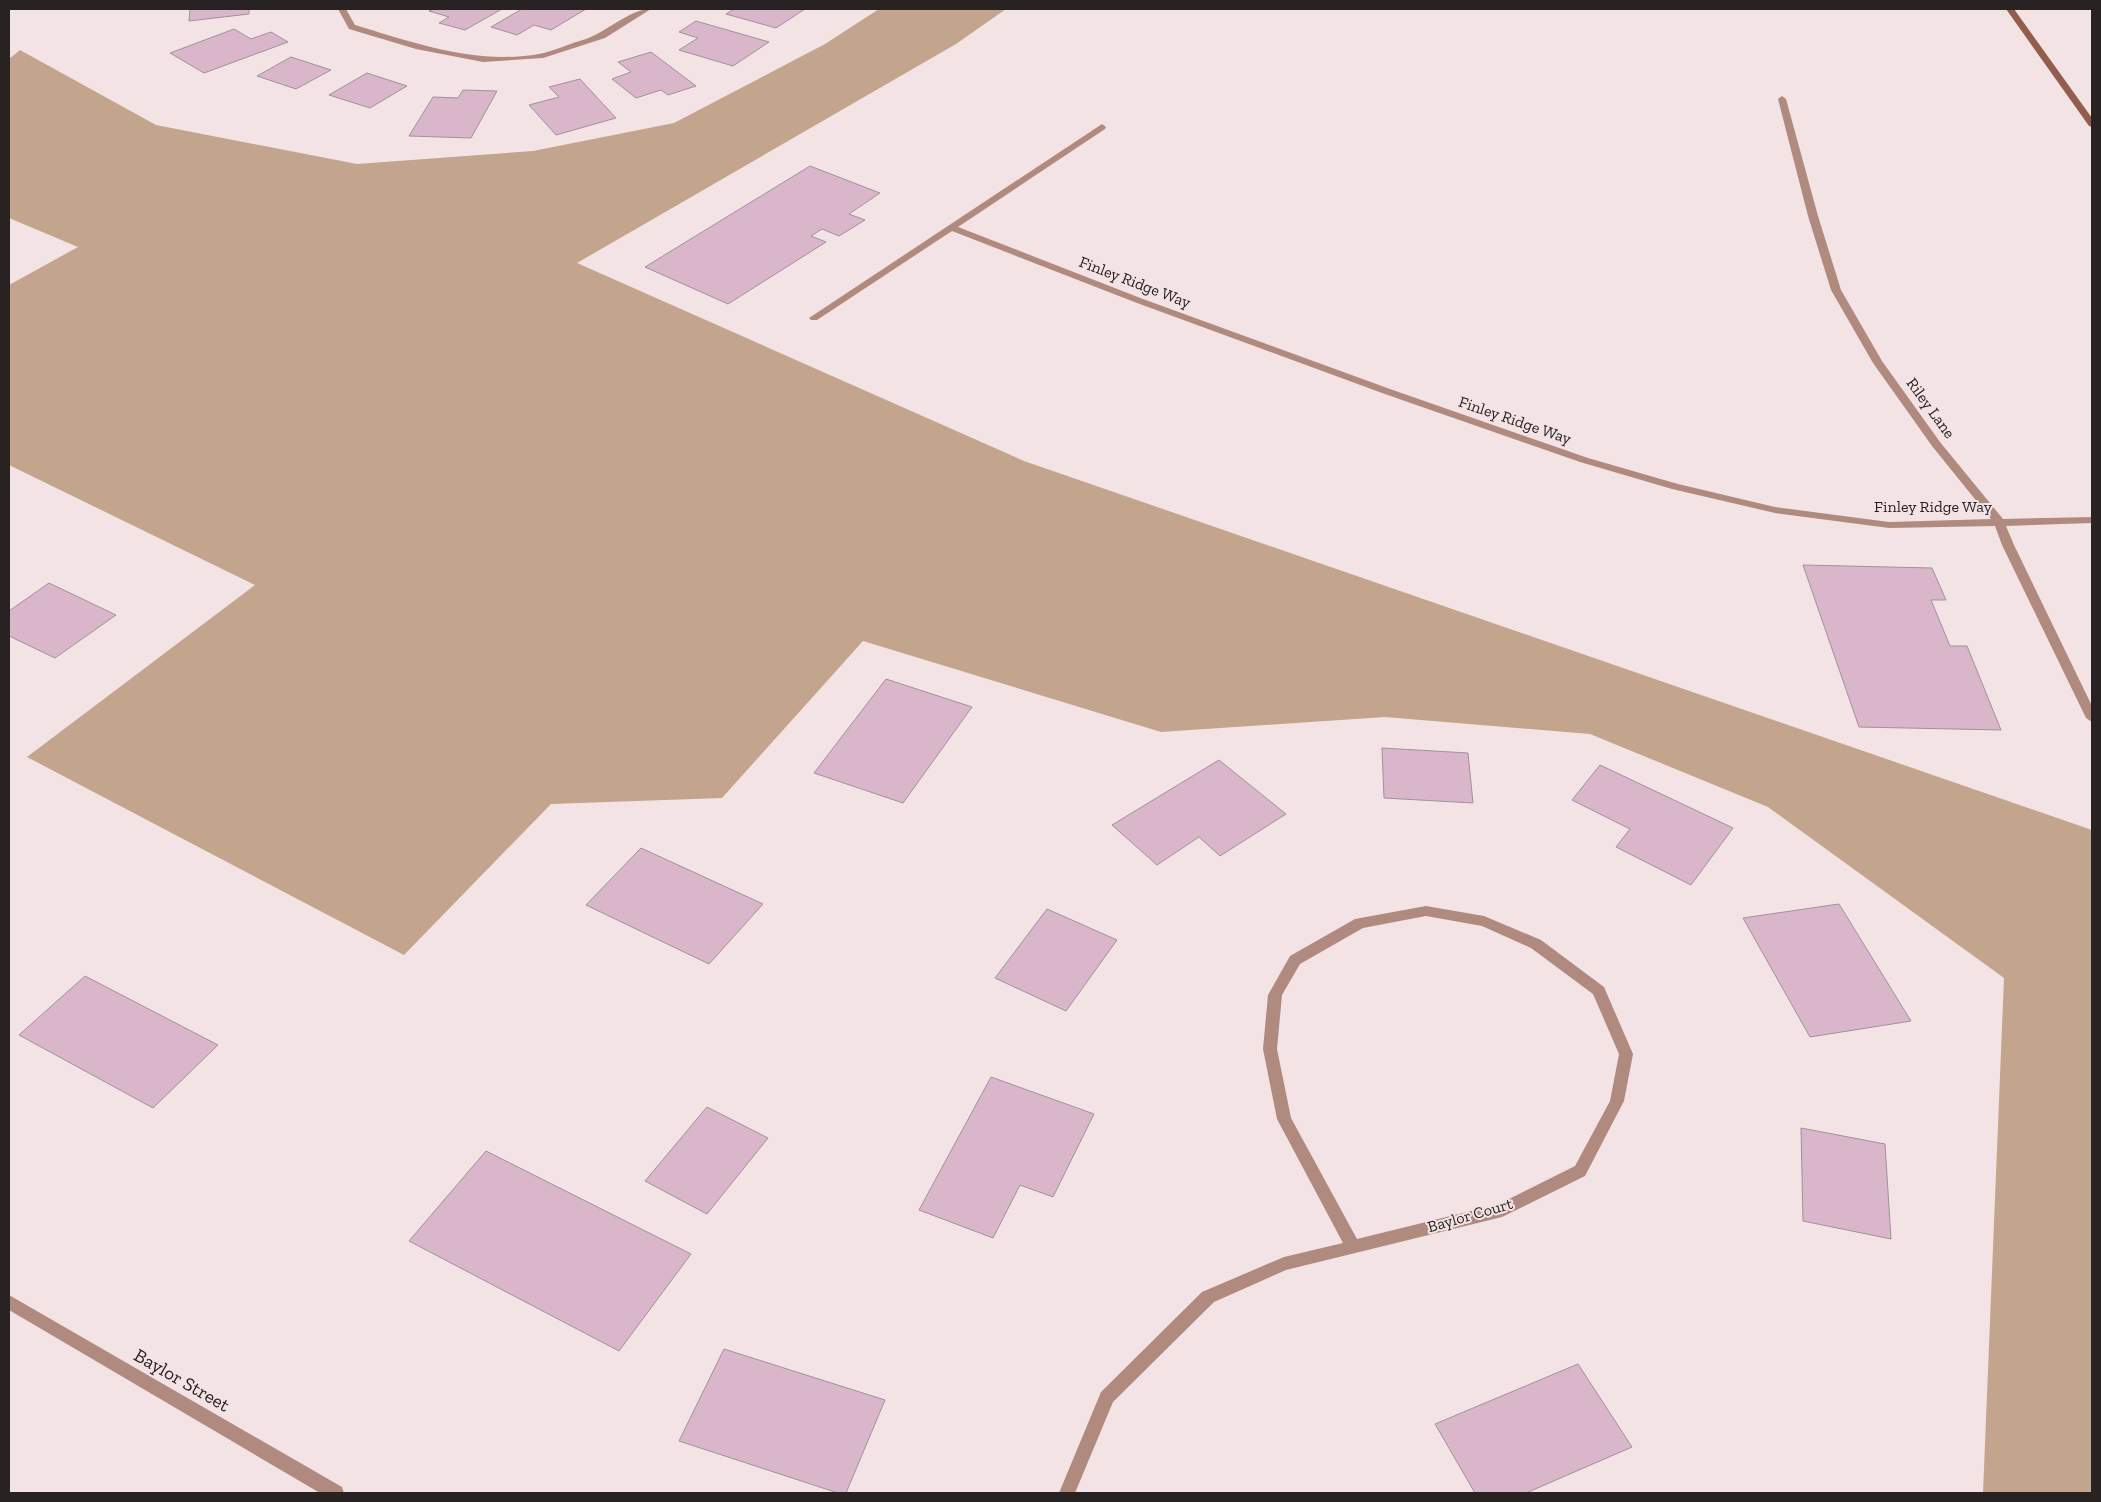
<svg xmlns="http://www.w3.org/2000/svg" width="2101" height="1502" font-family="'Zilla Slab',serif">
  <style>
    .forest { fill: #c2a58c }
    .building { fill: #dab6ca; stroke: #9f9299 }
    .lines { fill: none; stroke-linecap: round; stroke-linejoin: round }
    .street { fill: #b08a7f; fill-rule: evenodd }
    .secondary { fill: #925d4d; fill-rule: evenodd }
    .labels { text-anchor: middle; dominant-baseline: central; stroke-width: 4; stroke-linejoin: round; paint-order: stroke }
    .street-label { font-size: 16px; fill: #282222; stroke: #f4e3e5 }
    .near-street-label { font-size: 19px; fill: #282222; stroke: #f4e3e5 }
  </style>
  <rect width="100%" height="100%" fill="#f4e3e5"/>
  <!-- forest -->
  <path class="forest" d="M879 9H1006L956 44 577 263 1024 461 2092 830V1493H1983L2004 978 1768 807 1590 734 1385 717 1161 732 863 641 722 798 551 804 404 955 27 757 255 585 9 465V285L78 247 9 218V59L20 50 156 125 357 164 533 151 674 123 825 44Z"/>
  <!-- building -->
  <path class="building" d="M190 9H249V14L189 21Z
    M434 9H502L465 30 439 23 449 17 429 11Z
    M522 9H586L551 30 534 25 517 35 491 27Z
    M734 9H805L776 28 726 14Z
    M696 21 769 42 733 66 679 50 698 38 679 32Z
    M234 29 251 39 271 32 288 42 204 73 170 53Z
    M651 52 696 86 668 95 661 90 636 98 612 79 631 72 618 62Z
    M291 57 331 70 296 89 257 76Z
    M367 73 407 86 370 108 329 95Z
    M580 79 616 118 556 135 529 105 559 97 549 87Z
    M463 90 497 91 471 138 409 136 433 97 458 98Z
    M810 166 880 193 849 214 865 220 839 236 822 229 811 236 826 242 728 304 645 267Z
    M1803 565 1932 568 1946 600H1931L1950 646H1967L2001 730 1859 727Z
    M49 583 116 615 55 658 9 636V611Z
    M886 679 972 707 903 803 814 773Z
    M1382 748 1468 753 1473 803 1384 798Z
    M1219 760 1286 814 1220 856 1199 837 1157 865 1112 825Z
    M1600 765 1733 828 1691 885 1616 847 1630 829 1572 800Z
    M641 848 763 904 709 964 586 905Z
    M1839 904 1911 1021 1810 1037 1743 918Z
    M1047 909 1117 940 1066 1011 995 978Z
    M85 976 218 1045 153 1108 19 1035Z
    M991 1077 1094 1114 1053 1197 1020 1185 993 1238 919 1210Z
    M707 1107 768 1138 707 1214 645 1181Z
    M1801 1128 1885 1144 1891 1239 1803 1221Z
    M486 1151 691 1254 619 1351 409 1241Z
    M724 1349 885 1400 846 1493H838L679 1441Z
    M1578 1364 1632 1447 1526 1493H1475L1435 1424Z"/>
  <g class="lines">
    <!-- street -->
    <path class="street" d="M338 9H346L355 25C415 43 476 65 539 54 554 51 571 43 586 39 606 32 632 8 651 9L605 38 543 58 483 62 416 49 349 29Z
      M1782 96 1786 99 1818 216 1841 290 1882 361 1940 442 2003 519 2092 517V523L2006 526 2014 545 2092 706V722L2086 718 2002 545 1995 526 1889 528 1775 513 1672 489 1580 462 1382 393 1137 303 952 231 817 320H811L809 318 1102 124 1106 127 1105 129 958 227 1143 299 1390 389 1588 458 1678 484 1775 507 1889 522 1991 519 1932 446 1873 363 1831 290 1808 216 1778 99Z
      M1426 906 1484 916 1541 940 1604 987 1633 1054 1624 1101 1585 1176 1502 1217 1286 1270 1214 1302 1113 1402 1075 1493H1059L1101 1392 1202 1292 1284 1257 1343 1243 1277 1119 1263 1049 1268 995 1290 956 1355 919ZM1426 916 1482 926 1531 948 1593 994 1619 1054 1610 1101 1575 1166 1499 1204 1357 1239 1291 1118 1277 1049 1282 995 1300 964 1363 928Z
      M9 1295 342 1487 344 1493H320L9 1310Z"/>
    <!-- secondary -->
    <path class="secondary" d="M2006 9H2014L2092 118V127L2089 126Z"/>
  </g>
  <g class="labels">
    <!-- street labels -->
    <g class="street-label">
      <text transform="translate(1135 282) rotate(21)">Finley Ridge Way</text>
      <text transform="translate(1931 408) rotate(54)">Riley Lane</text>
      <text transform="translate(1515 420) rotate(19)">Finley Ridge Way</text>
      <text x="1933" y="506">Finley Ridge Way</text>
      <text transform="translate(1470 1215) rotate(-16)">Baylor Court</text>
    </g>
    <!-- near-street labels -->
    <g class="near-street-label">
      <text transform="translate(182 1380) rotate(30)">Baylor Street</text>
    </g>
  </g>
  <!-- border -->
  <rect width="2101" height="1502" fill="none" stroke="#282222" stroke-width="20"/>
</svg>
